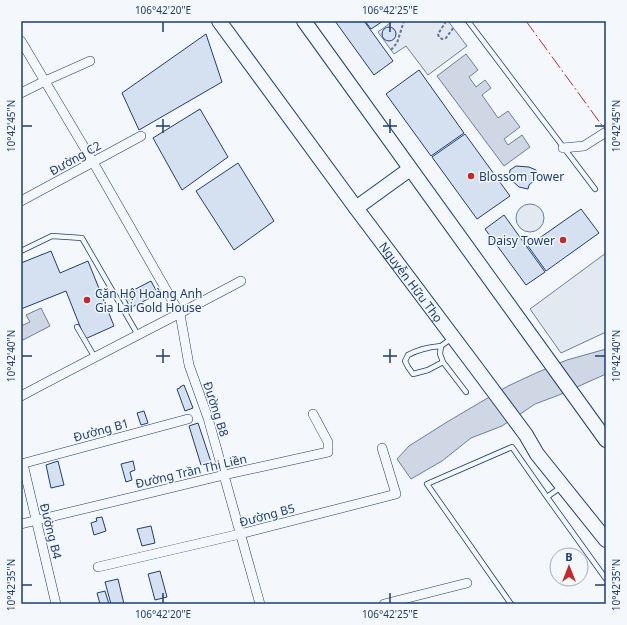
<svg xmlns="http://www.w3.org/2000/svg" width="627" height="625" font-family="'Noto Sans',sans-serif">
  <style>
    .green { fill: #e3e9f0; stroke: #687fa3 }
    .water { fill: #cfd7e4; stroke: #687fa3 }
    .building { fill: #d5e0f0; stroke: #1d3f73 }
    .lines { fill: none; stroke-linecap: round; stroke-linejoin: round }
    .lane-casing { stroke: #1d3f73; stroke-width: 6 }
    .street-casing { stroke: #1d3f73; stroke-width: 10 }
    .primary-casing { stroke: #1d3f73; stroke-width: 16 }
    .path { stroke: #5e769c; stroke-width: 2; stroke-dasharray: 3 2; stroke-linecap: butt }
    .lane { stroke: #f4f7fb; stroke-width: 4.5 }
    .street { stroke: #f4f7fb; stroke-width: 9 }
    .primary { stroke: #f4f7fb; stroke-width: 14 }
    .power { stroke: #c62828; stroke-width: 1; stroke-dasharray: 14 3 2 3; stroke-linecap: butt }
    .ticks { fill: none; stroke: #1d3f73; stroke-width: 1.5 }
    .poi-dot { fill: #c62828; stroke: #f4f7fb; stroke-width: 1.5 }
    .labels { text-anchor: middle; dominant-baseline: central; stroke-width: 3; stroke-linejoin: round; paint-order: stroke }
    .street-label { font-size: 12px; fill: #1d3f73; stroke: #f4f7fb }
    .poi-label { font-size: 12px; fill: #1d3f73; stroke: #f4f7fb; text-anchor: start }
    .neatline { fill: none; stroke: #1d3f73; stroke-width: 1.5 }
    .ticks-label { font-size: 10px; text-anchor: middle; fill: #1d3f73 }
  </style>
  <rect width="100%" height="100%" fill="#f4f7fb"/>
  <!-- green -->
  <path class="green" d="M393 21H448L467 46 428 75 406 46 394 54 378 32Z
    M516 218a14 14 0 1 1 28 0a14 14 0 1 1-28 0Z
    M606 253V332L561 353 530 309Z"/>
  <!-- water -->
  <path class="water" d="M466 54 478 70 469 77 476 87 485 80 491 88 482 95 498 118 508 111 520 127 504 139 508 145 522 135 530 147 504 166 437 76Z
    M41 308 50 326 21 341V326L30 322 26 315Z
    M606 349V374L559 395 535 404 502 426 471 438 442 461 411 479 397 459 409 446 447 422 508 386 536 373 567 360Z"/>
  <!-- building -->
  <path class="building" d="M335 21H364L393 61 374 75Z
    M365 21H383L371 29Z
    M382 34a7 7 0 1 1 14 0a7 7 0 1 1-14 0Z
    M206 34 222 82 139 130 122 93Z
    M419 70 464 133 431 156 386 94Z
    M200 109 228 157 182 190 153 138Z
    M465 134 510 196 477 219 432 157Z
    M238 163 274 221 234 250 196 191Z
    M516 166 529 167 536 170 537 173 536 179 529 185 528 189 519 187 509 178 510 170Z
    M581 209 599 233 546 271 528 246Z
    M504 215 545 272 526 285 485 229Z
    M51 251 60 273 88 261 114 326 85 339 66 291 21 309V263Z
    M151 281 158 294 130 308 124 295Z
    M184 385 193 408 185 411 177 389 180 388V387Z
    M144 411 148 423 141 425 137 413Z
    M198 423 211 462 201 465 189 426Z
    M58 461 64 485 51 488 46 465Z
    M133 461 135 470 130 472 132 480 126 482 121 464Z
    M102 517 106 531 94 535 91 523 97 521 96 518Z
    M151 526 155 543 142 546 137 529Z
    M160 571 167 597 155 600 148 574Z
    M118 579 124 604H111L105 582Z
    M105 591 109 604H100L97 593Z"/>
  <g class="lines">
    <defs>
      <path id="lane" d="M468 21 595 189
        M21 251 52 236 82 238 138 335
        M77 327 94 356
        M452 338 441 346 440 354 443 362 466 392
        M441 346C428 347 419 349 408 355L405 361 408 367 413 374 428 370 443 362
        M561 487 547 497 606 579
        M511 604 427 484 512 447 547 497"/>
      <path id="street" d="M21 41 93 162 180 314 189 365 208 418 260 604
        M21 93 45 81 90 61
        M563 148 584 146 606 132
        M21 201 141 136
        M21 396C94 357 168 320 241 281
        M21 464 188 419
        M23 464 56 604
        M21 524 224 475 328 452V442L313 414
        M98 567 240 534 396 494 382 448
        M384 604 467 583"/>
      <g id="primary">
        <path id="s1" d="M219 21 356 208 477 369 526 435 537 454 606 540"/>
        <path d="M304 21 606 440"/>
        <path d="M356 208 410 169"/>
      </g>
    </defs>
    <!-- lane casing -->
    <use href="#lane" class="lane-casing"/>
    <!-- street casing -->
    <use href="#street" class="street-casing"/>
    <!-- primary casing -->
    <use href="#primary" class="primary-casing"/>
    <!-- path -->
    <path class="path" d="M445 21V23L438 34 439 37 442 39 446 38 454 27
      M391 50 397 43 404 21"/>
    <!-- lane -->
    <use href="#lane" class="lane"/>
    <!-- street -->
    <use href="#street" class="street"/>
    <!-- primary -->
    <use href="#primary" class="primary"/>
    <!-- power -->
    <path class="power" d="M526 21 606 131"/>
  </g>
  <!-- ticks -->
  <path class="ticks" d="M163 22V32M390 22V32M163 119V133M390 119V133M22 126H32M156 126H170M383 126H397M595 126H605M163 349V363M390 349V363M22 356H32M156 356H170M383 356H397M595 356H605M22 585H32M595 585H605M163 593V603M390 593V603"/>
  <!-- markers -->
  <g class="poi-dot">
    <circle cx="471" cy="176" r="4"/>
    <circle cx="563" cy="240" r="4"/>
    <circle cx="87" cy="300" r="4"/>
  </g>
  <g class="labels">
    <!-- street labels -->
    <g class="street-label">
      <text transform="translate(75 158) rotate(-29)">Đường C2</text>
      <text stroke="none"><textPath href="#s1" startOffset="324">Nguyễn Hữu Thọ</textPath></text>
      <text transform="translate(216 409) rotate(72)">Đường B8</text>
      <text transform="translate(101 430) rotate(-15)">Đường B1</text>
      <text transform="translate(191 471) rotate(-13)">Đường Trần Thị Liền</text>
      <text transform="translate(267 515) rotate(-15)">Đường B5</text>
      <text transform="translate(51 531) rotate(76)">Đường B4</text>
    </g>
    <!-- poi labels -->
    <g class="poi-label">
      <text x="479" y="176">Blossom Tower</text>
      <text x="555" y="240" text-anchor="end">Daisy Tower</text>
      <text x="95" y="293">Căn Hộ Hoàng Anh<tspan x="95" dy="14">Gia Lai Gold House</tspan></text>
    </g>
  </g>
  <!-- border -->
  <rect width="627" height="625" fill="none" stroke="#f4f7fb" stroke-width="44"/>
  <!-- north arrow -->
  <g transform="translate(569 567)"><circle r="19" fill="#f4f7fb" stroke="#9eadc5"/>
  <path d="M0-3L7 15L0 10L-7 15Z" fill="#c62828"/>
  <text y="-6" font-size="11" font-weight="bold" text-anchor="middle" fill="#1d3f73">B</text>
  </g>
  <rect x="22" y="22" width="583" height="581" class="neatline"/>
  <g class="ticks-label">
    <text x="163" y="14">106°42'20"E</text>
    <text x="390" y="14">106°42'25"E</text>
    <text transform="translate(11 126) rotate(-90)" y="4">10°42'45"N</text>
    <text transform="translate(616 126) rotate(-90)" y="4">10°42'45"N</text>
    <text transform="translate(11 356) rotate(-90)" y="4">10°42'40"N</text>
    <text transform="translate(616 356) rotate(-90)" y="4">10°42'40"N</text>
    <text transform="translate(11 585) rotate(-90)" y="4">10°42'35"N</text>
    <text transform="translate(616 585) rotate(-90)" y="4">10°42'35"N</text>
    <text x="163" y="618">106°42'20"E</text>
    <text x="390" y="618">106°42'25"E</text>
  </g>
</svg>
